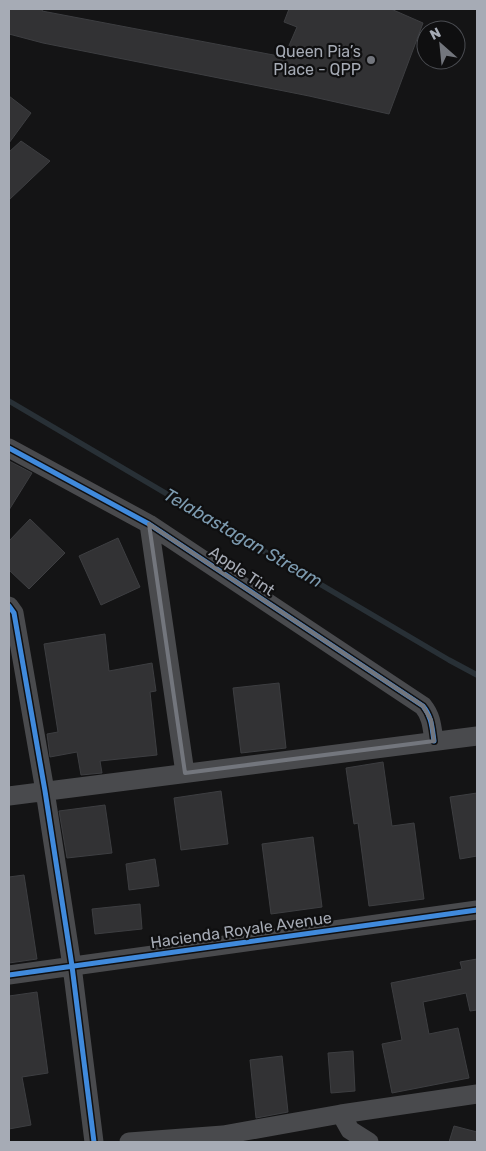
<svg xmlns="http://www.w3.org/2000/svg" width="486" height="1151" font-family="Rubik,sans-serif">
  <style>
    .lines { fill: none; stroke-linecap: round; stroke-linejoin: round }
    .stream { stroke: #283036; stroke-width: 5.5 }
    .building { fill: #323234; stroke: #3d3e41 }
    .minor { stroke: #494a4d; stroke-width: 19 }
    .cycleway-casing { stroke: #0f0f10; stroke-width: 8 }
    .cycleway { stroke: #408adc; stroke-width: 5 }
    .marked { fill: none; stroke: #73767d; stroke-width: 4; stroke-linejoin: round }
    .poi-dot { fill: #73767d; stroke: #0f0f10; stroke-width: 2 }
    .labels { text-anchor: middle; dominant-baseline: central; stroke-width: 4.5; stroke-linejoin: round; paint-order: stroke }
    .poi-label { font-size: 16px; fill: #a6abb5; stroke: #0f0f10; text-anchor: end }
    .street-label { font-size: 16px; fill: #a6abb5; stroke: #0f0f10 }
    .water-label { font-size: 18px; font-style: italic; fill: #7d9bb0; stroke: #0f0f10 }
  </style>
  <rect width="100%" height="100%" fill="#141415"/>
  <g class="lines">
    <!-- stream -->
    <path class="stream" d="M9 401 449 660 477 675"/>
  </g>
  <!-- building -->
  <path class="building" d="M9 9H43L42 11 284 57 297 27 284 22 289 9H391L423 23 389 114 309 96 43 43 9 34Z
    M9 96 31 113 9 143Z
    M21 141 50 161 9 200V152Z
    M9 461 32 473 9 510Z
    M30 519 65 553 29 589 9 570V541Z
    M118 538 140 587 101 605 79 556Z
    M105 634 109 671 152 663 156 691 150 692 157 755 100 761 102 773 81 775 77 752 50 757 47 734 58 732 44 644Z
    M279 683 286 748 241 753 233 688Z
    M383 762 392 826 414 823 424 899 369 906 358 823 354 824 346 768Z
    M221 791 228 844 181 850 174 798Z
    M477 793V856L460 859 450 797Z
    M105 805 112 853 67 858 59 811Z
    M313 837 322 907 271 914 262 844Z
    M155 859 159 886 129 890 126 864Z
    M24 875 37 959 9 963V877Z
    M140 904 142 929 95 934 92 909Z
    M477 959V1010L470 1011 466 993 423 1002 429 1034 458 1028 469 1078 392 1093 382 1044 402 1040 391 983 462 969 460 962Z
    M37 992 48 1073 22 1077 31 1125 9 1129V996Z
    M353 1051 355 1091 331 1093 328 1053Z
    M282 1056 288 1112 256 1118 250 1060Z
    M454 1126 477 1132V1142H449Z"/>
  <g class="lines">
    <!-- minor -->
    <path class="minor" d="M9 448 149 524 423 706C432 717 432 728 434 741
      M149 524 185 773
      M9 606 14 613 45 791 72 966 94 1142
      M9 796 477 736
      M9 975 477 910
      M341 1114 350 1130 369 1142
      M129 1142 223 1135 341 1114 477 1094"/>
    <defs>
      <path id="cycleway" d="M9 448 149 524 423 706C432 717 432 728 434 741
        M9 606 14 613 45 791 72 966 94 1142
        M9 975 477 910"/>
    </defs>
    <!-- cycleway casing -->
    <use href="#cycleway" class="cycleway-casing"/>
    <!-- cycleway -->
    <use href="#cycleway" class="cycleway"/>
  </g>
  <!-- marked area -->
  <path class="marked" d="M149 524 423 706 431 720 434 741 185 773Z"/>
  <!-- markers -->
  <circle class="poi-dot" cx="371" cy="60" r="5"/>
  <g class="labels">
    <!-- poi labels -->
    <g class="poi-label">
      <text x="361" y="51">Queen Pia’s<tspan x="361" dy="18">Place - QPP</tspan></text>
    </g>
    <!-- street labels -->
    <g class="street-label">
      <text transform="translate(242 571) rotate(34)">Apple Tint</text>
      <text transform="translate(241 930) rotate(-8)">Hacienda Royale Avenue</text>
    </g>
    <!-- water labels -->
    <g class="water-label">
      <text transform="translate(243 538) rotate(30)">Telabastagan Stream</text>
    </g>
  </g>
  <!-- border -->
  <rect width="486" height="1151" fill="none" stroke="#a6abb5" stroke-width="20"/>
  <!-- north arrow -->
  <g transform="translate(441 45) rotate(333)"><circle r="24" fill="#0f0f10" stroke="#4b4d52"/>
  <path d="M0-4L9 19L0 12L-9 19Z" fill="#73767d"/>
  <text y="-8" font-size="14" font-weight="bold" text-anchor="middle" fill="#a6abb5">N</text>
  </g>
</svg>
